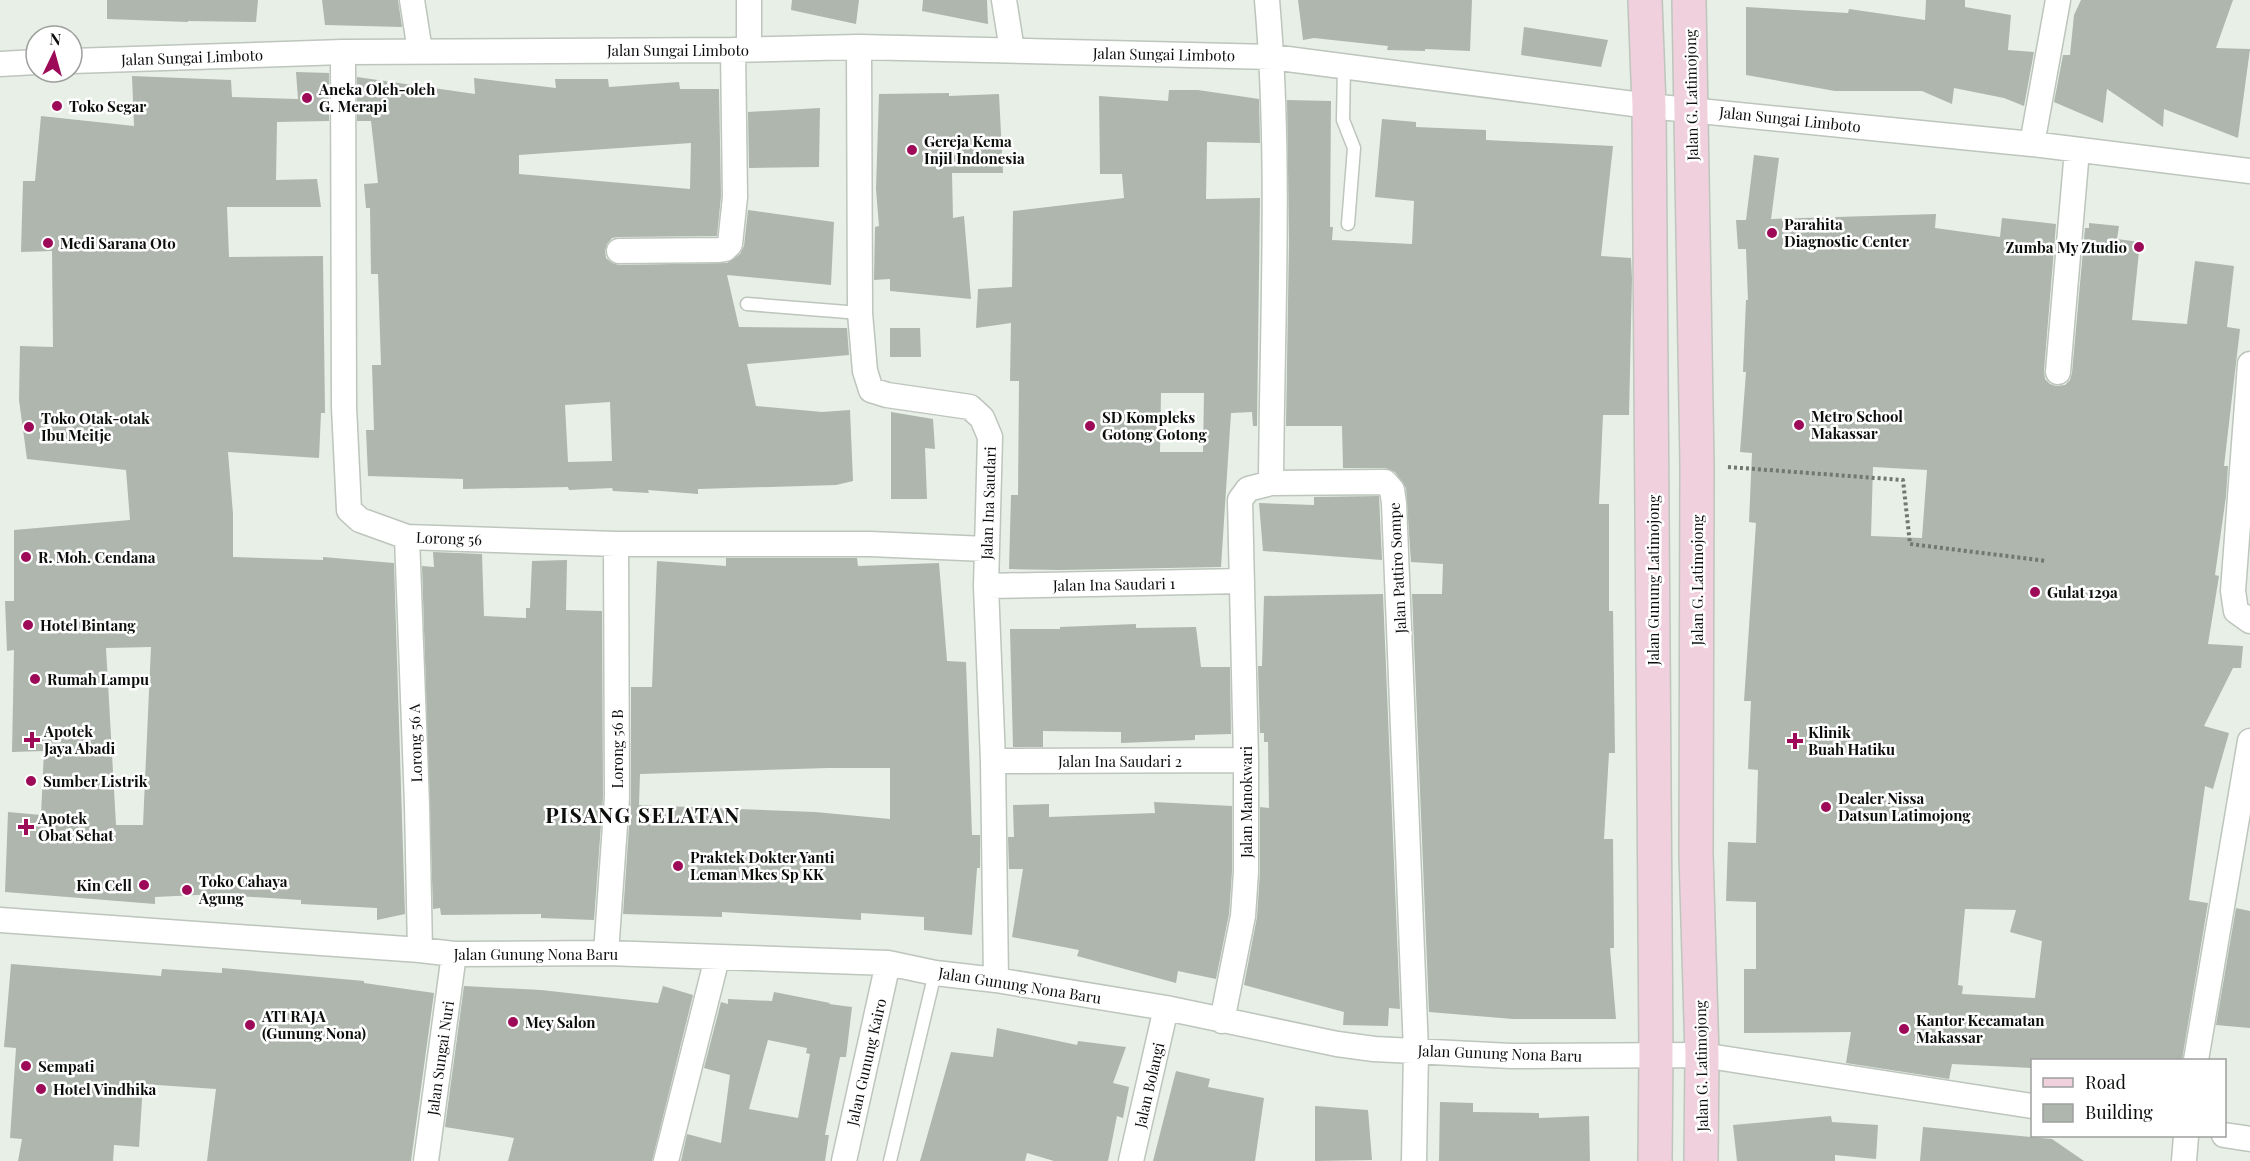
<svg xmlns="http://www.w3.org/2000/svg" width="2250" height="1161" font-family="'Playfair Display',serif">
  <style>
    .building { fill: #aeb6ae; fill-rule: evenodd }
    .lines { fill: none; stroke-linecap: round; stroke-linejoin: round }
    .service-casing { stroke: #bdc5bd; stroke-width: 15 }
    .minor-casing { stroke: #bdc5bd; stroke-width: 27 }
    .secondary-casing { stroke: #bdc5bd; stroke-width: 36 }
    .path { stroke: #727771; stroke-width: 4; stroke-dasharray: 3 3; stroke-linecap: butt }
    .service { stroke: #fff; stroke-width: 12 }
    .minor { stroke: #fff; stroke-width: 24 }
    .secondary { stroke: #f1d0dd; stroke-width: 33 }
    .poi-dot { fill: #9d0b58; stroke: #fff; stroke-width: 2 }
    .labels { text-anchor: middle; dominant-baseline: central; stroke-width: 5; stroke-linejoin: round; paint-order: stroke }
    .street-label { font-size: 15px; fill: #0b0e0b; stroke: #fff }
    .poi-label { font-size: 15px; font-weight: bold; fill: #0b0e0b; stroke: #fff; text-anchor: start }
    .district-label { font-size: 21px; font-weight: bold; letter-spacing: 1.5px; fill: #0b0e0b; stroke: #fff }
  </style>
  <rect width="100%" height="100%" fill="#e7efe6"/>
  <!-- building -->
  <path class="building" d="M107 0H258L256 22 188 21V22L107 19Z
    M322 0H398L402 27 325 25Z
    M792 0H859L856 24 791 10Z
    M923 0H987L988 24 922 11Z
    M1298 0H1472L1470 51 1425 49V51L1387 50 1388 46 1314 38 1303 40Z
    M1926 0H1965V7L2011 15 2008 50 2034 52 2024 106 2004 98 1954 88 1952 104 1922 91H1835L1746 75V7L1848 13 1849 9 1925 20Z
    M2081 0H2233L2216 48 2250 49 2238 138 2164 109 2163 127 2107 89 2103 123 2054 102 2063 55H2070L2074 15Z
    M1524 27 1608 40 1601 67 1521 55Z
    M296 72 329 73V121L277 122 276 180 317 179 321 207H227L229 257 323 256 325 413H321L319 458 228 452 233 514V557L323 560V557L394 563 405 914 377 920V908L301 904V900L238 896 239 893 155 897V904L5 892 8 812 41 815 44 751 12 752 14 650 7 651 5 601H14V530L130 520 126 470 27 459 19 400 20 346 53 347 52 251 21 252 23 181H35L41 116 134 126 132 76 231 80 232 97 298 99ZM151 647 143 825H116L106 648Z
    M357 77 475 94 474 78 556 88 555 79H608L609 87 679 82 680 89H719L721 196 717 236 618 237 612 238 607 244 605 251 606 258 612 263 619 265 727 263 740 254 744 246 748 210 834 222 831 285 727 275 739 327 847 328 849 355 747 364 756 406 822 412 850 410 853 481 836 485 698 489V494L648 490 649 493 613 491 612 488 569 490 568 487 463 489V479L368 476 366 430H374L372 365H381L378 274H371L370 208H366L364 184 378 183 371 121H357ZM691 143 690 189 519 174V155ZM610 402 612 461 568 462 565 405Z
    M1169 90H1198L1259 99 1260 143 1207 142 1206 199 1260 198 1257 426H1253L1252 412 1231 413 1221 567 1059 570 1009 569 1011 495H1018L1019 381H1010L1011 323 976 328 978 289 1012 287 1013 211 1124 198 1122 174H1100L1099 96 1168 101ZM1161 393H1204L1203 452H1160Z
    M949 93V96L999 94 1003 173H952L953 218 964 216 971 299 890 291V279L874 280 875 227 879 226 876 189 879 94Z
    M1287 100 1331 101 1330 227H1333L1332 240 1412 244 1414 201 1375 197 1382 119 1416 122V127L1486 130V140L1613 146 1601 256 1631 258 1632 279 1629 415H1603L1599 504H1609V611H1613L1615 753H1609L1604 839H1613L1614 948H1610L1616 1019H1513L1429 1012 1412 594H1442L1443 564 1411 562 1406 488 1395 472 1385 468H1343L1342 426H1286L1289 241Z
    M820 108 819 167 749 168 748 112Z
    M1754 155 1779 158 1771 219 1936 214 1935 228 2000 237 2002 218 2056 224 2044 371 2045 379 2050 384 2056 386 2065 385 2070 380 2072 373 2085 228H2089V223L2119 226 2117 239 2140 242 2132 320 2187 324 2195 261 2234 266 2227 327 2240 329 2224 466H2228L2226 496 2215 575 2219 576 2208 644 2243 646 2241 668H2233L2204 726 2229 733 2213 789 2205 786 2189 900 2208 903 2182 1060H2032V1068L1952 1064 1949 1079 1846 1063 1851 1032 1744 1033V969H1756V902L1726 901 1728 842 1756 843 1758 770 1748 769 1751 701H1744L1756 523 1749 522 1752 453 1740 452 1746 372H1743L1746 300H1748L1746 249H1738L1736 220H1746ZM1873 467 1927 470 1922 538 1871 536ZM1965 909 2016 910 2010 932 2042 941 2035 998 1962 994 1963 986 1958 985Z
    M890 328H920L921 357H890Z
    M891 412 933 419 935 449 925 448 927 499H891Z
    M1379 496 1382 560 1263 551 1259 503 1314 505V497Z
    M433 552 482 554 484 616 526 618V608H530L532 561 567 560 566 610 602 611 603 797 594 920 541 918V914L441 915 440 908 433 909 422 566 434 567Z
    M726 558H857L858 566 939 563 947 661 966 662 972 835H980V868H977L972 935 924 930V917L861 913V920L722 912V917L623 914 631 798V687H652L657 561 726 566ZM828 768H890V819L815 812 639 805 640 774Z
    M1383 594 1400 1009 1389 1008 1388 1026 1343 1025 1344 1012 1244 985 1257 917 1260 872V807L1269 808 1268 742H1264V733H1260L1258 666H1262L1264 596Z
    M1136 624V628L1196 627 1201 667H1230L1231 734 1195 735V740L1121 743V732L1043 731V747H1013L1010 629H1060V627Z
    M1154 802 1232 806V872L1229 914 1216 979 1178 971 1176 983 1077 956 1079 950 1012 937 1023 869H1009L1008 837H1014L1013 805 1049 804V817L1155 813Z
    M2236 908 2250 911V1028L2216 1025Z
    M11 964 161 976 162 969 222 973V968L364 981V983L434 993 411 1161H207L216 1089 143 1084 139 1147 114 1145 113 1161H18L22 1139 10 1138 16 1048 4 1047Z
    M464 986 541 990 658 1003 663 986 693 995 652 1161H508L514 1138 445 1127Z
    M774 992 830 1003 829 1004 852 1007 846 1057H840L825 1135H829L825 1161H681L687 1134 721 1143 730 1075 704 1068 721 1002 728 1004V999L772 1001ZM768 1040 807 1048 806 1053 810 1054 798 1118 749 1109Z
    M997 1028 1077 1045 1078 1041 1126 1047 1113 1083 1129 1087 1123 1118 1117 1116 1108 1161H1054L1027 1153 1025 1161H920L951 1052 993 1057Z
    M1176 1071 1210 1079 1208 1087 1264 1098 1255 1161H1153Z
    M1440 1102 1473 1103V1112L1539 1113V1118L1589 1116 1590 1161H1439Z
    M1315 1106 1368 1110 1372 1160 1315 1161Z
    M1831 1116 1832 1122 1878 1125 1876 1159 1835 1155V1161H1737L1733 1125Z
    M1923 1127 2052 1139 2084 1161H1920Z"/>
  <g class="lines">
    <defs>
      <path id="service" d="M1344 66 1343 120 1354 148 1348 224
        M747 304 860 313
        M890 1161 935 973"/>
      <path id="minor" d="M412 0 420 51
        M749 0V49
        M1004 0 1012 50
        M1267 0C1281 160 1272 322 1271 483L1385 482 1392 490 1394 503 1416 1051 1414 1161
        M859 47 860 313 865 371 871 390 887 395 970 407 982 418 990 437 986 586 993 761 996 980
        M343 52 344 407 349 510 360 520 407 537 616 544H870L986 549
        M72 61 343 52 733 50 859 47 1272 57 1649 106 2032 144 2250 171
        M0 64 36 62
        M2032 144 2058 0
        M619 251 719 250 725 249 730 244 735 197 733 50
        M2250 364 2233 591 2236 611 2250 621
        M2058 372 2077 150
        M407 537 417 805 420 950
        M986 586 1242 581
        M993 761 1246 760
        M0 920 420 950 454 954 606 953 888 963 935 973 996 980 1166 1008 1337 1044 1374 1049 1511 1056 1702 1055 2032 1106
        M606 953 617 797 616 544
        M1222 1021 1243 916 1246 872V760L1240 500 1248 489 1271 483
        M2196 1060 2250 741
        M2224 1135 2250 1139
        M426 1161 454 954
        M666 1161 717 958
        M844 1161 888 963
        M1131 1161 1166 1008
        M2184 1161 2186 1136"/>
      <path id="secondary" d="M1645 0 1649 106 1656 1055 1655 1161
        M1689 0 1697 464 1696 854 1702 1055 1701 1161"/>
    </defs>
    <!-- service casing -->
    <use href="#service" class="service-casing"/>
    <!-- minor casing -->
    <use href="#minor" class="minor-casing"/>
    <!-- secondary casing -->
    <use href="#secondary" class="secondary-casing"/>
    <!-- path -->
    <path class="path" d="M1728 467 1903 480 1910 544 2047 561"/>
    <!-- service -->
    <use href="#service" class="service"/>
    <!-- minor -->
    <use href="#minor" class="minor"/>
    <!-- secondary -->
    <use href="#secondary" class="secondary"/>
  </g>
  <!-- markers -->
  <g class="poi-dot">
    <circle cx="307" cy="98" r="6"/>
    <circle cx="57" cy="106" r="6"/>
    <circle cx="912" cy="150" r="6"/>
    <circle cx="1772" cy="233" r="6"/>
    <circle cx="48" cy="243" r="6"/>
    <circle cx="2139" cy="247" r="6"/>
    <circle cx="1799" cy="425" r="6"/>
    <circle cx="1090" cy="426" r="6"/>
    <circle cx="29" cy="427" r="6"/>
    <circle cx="26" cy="557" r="6"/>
    <circle cx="2035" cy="592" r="6"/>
    <circle cx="28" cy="625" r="6"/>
    <circle cx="35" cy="679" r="6"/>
    <path d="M29 731h6v6h6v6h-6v6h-6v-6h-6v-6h6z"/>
    <path d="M1792 732h6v6h6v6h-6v6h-6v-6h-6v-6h6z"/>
    <circle cx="31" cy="781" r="6"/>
    <circle cx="1826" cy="807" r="6"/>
    <path d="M23 818h6v6h6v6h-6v6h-6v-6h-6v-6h6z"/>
    <circle cx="678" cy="866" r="6"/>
    <circle cx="144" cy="885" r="6"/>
    <circle cx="187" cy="890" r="6"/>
    <circle cx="513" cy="1022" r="6"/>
    <circle cx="250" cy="1025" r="6"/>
    <circle cx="1904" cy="1029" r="6"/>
    <circle cx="26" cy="1066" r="6"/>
    <circle cx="41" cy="1089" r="6"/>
  </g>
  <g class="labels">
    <!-- street labels -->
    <g class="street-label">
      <text x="678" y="50">Jalan Sungai Limboto</text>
      <text transform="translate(1164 54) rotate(1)">Jalan Sungai Limboto</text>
      <text transform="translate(192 57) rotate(-2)">Jalan Sungai Limboto</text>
      <text transform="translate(1691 95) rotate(-91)">Jalan G. Latimojong</text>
      <text transform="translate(1790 119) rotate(6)">Jalan Sungai Limboto</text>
      <text transform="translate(988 503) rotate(-88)">Jalan Ina Saudari</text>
      <text transform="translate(449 538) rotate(2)">Lorong 56</text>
      <text transform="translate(1397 568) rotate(-93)">Jalan Pattiro Sompe</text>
      <text transform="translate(1653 580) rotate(-90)">Jalan Gunung Latimojong</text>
      <text transform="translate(1697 580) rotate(-90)">Jalan G. Latimojong</text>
      <text transform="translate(1114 584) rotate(-1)">Jalan Ina Saudari 1</text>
      <text transform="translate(415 743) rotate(-92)">Lorong 56 A</text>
      <text transform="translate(617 749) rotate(-90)">Lorong 56 B</text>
      <text x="1120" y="761">Jalan Ina Saudari 2</text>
      <text transform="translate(1246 802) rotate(-90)">Jalan Manokwari</text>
      <text x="536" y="954">Jalan Gunung Nona Baru</text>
      <text transform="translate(1020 985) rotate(9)">Jalan Gunung Nona Baru</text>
      <text transform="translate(1500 1053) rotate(2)">Jalan Gunung Nona Baru</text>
      <text transform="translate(440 1058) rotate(-82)">Jalan Sungai Nuri</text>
      <text transform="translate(866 1062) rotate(-77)">Jalan Gunung Kairo</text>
      <text transform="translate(1701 1066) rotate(-91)">Jalan G. Latimojong</text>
      <text transform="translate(1149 1085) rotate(-77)">Jalan Bolangi</text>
    </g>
    <!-- poi labels -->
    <g class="poi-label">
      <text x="319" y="89">Aneka Oleh-oleh<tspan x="319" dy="17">G. Merapi</tspan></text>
      <text x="69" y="106">Toko Segar</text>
      <text x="924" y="141">Gereja Kema<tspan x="924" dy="17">Injil Indonesia</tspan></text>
      <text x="1784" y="224">Parahita<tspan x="1784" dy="17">Diagnostic Center</tspan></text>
      <text x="60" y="243">Medi Sarana Oto</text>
      <text x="2127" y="247" text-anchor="end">Zumba My Ztudio</text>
      <text x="1811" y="416">Metro School<tspan x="1811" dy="17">Makassar</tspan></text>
      <text x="1102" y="417">SD Kompleks<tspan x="1102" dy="17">Gotong Gotong</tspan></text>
      <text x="41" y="418">Toko Otak-otak<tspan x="41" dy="17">Ibu Meitje</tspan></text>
      <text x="38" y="557">R. Moh. Cendana</text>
      <text x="2047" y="592">Gulat 129a</text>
      <text x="40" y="625">Hotel Bintang</text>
      <text x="47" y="679">Rumah Lampu</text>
      <text x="44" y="731">Apotek<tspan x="44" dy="17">Jaya Abadi</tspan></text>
      <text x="1808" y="732">Klinik<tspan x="1808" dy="17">Buah Hatiku</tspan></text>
      <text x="43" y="781">Sumber Listrik</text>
      <text x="1838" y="798">Dealer Nissa<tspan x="1838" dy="17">Datsun Latimojong</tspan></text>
      <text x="38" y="818">Apotek<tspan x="38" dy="17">Obat Sehat</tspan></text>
      <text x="690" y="857">Praktek Dokter Yanti<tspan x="690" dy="17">Leman Mkes Sp KK</tspan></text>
      <text x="199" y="881">Toko Cahaya<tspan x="199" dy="17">Agung</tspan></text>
      <text x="132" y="885" text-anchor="end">Kin Cell</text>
      <text x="262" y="1016">ATI RAJA<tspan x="262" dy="17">(Gunung Nona)</tspan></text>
      <text x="1916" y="1020">Kantor Kecamatan<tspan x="1916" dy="17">Makassar</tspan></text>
      <text x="525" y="1022">Mey Salon</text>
      <text x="38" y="1066">Sempati</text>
      <text x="53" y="1089">Hotel Vindhika</text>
    </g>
    <!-- district labels -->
    <g class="district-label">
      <text x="643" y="814">PISANG SELATAN</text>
    </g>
  </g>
  <!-- legend -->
  <rect x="2031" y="1059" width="195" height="78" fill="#ffffff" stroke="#9d9f9d" stroke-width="1.5"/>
  <rect x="2043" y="1078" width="30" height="9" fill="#f1d0dd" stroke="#9d9f9d" stroke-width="1.5"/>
  <text x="2085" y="1089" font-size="18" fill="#0b0e0b">Road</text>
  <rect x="2043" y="1104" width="30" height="18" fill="#aeb6ae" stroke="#9d9f9d" stroke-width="1.5"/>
  <text x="2085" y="1119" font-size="18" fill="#0b0e0b">Building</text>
  <!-- north arrow -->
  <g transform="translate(54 54) rotate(5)"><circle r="28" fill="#ffffff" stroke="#9d9f9d" stroke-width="1.5"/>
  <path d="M0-4.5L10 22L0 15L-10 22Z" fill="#9d0b58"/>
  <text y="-9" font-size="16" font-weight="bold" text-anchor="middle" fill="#0b0e0b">N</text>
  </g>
</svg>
